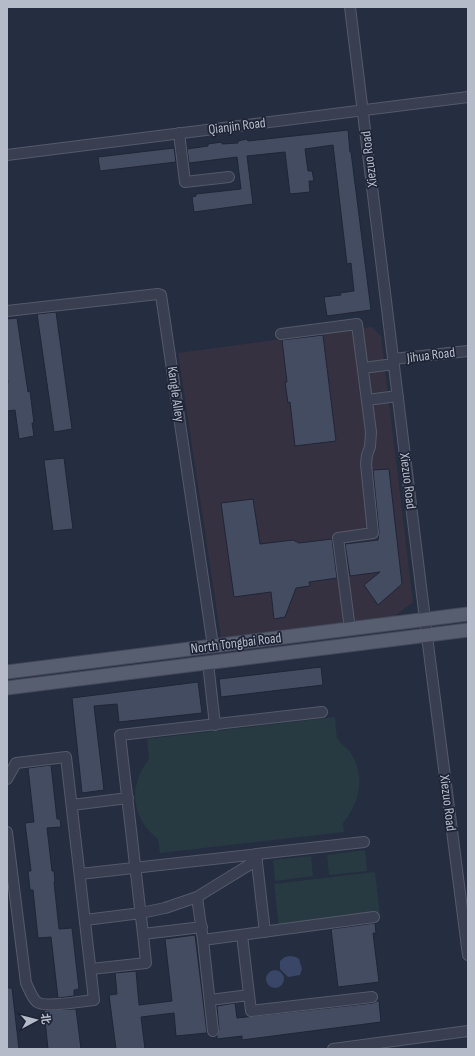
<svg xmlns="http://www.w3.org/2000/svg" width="475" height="1056" font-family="'Sofia Sans Condensed','Noto Sans SC',sans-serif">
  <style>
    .medical { fill: #353141 }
    .green { fill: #273a41 }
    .water { fill: #394667 }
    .building { fill: #444c62; stroke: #202637 }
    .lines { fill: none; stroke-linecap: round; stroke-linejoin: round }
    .minor-casing { stroke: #545a6a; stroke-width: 12 }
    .major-casing { stroke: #434859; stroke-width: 15 }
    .minor { stroke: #393f50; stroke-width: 10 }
    .major { stroke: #575e70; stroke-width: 13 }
    .labels { text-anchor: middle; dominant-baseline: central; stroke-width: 3.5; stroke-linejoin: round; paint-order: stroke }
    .street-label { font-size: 14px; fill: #b6bbca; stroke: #1e2435 }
  </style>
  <rect width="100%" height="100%" fill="#252d40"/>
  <!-- medical -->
  <path class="medical" d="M372 327 381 336 413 602 391 619 221 638 178 353Z"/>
  <!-- green -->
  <path class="green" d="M335 717C336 723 335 733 338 739 339 743 347 748 350 752 366 775 360 803 343 823L344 832 160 853 158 839C131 818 128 786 149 759L147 739Z
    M365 850 367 871 329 875 327 855Z
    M311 856 313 876 275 881 273 860Z
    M375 872 380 915 279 926 274 884Z"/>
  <!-- water -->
  <path class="water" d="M290 956 296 957 299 959 302 969 300 975 288 977 280 969V961L285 957Z
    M266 979a9 9 0 1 1 18 0a9 9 0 1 1-18 0Z"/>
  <!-- building -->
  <path class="building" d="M348 130 350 152H351L371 310 327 316 324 297 341 295 340 293 354 291 351 263 347 264 333 145 305 149 308 171H312L314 181H309L310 192 290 194 285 152 247 156 253 204 194 212 192 197 196 196V194L241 189 237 157 189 163 187 149 208 146V144L222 142V144L238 143V141L247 139 248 141Z
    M174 148 176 162 100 171 98 157Z
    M56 312 72 429 54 432 37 314Z
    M17 318 28 392 30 391 34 423H32L34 436 19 439 15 410 7 411V383H8L7 375V319Z
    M323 335 336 441 295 446 290 402 288 403 285 382H287L282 340Z
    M64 458 73 529 53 531 44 460Z
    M389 469 402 584 378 605 364 585 380 572 350 576 345 544 378 540 379 532 373 470Z
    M253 499 260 544 293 540 299 543 332 539 337 578 309 582 310 586 296 588 285 617 274 619 271 592 234 597 221 503Z
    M321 667 323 685 221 697 219 679Z
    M198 682 202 713 119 722 117 704 94 706 104 790 82 793 72 698Z
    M51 765 57 819H60L61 827 47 828 52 871H54L55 882H54L59 929 72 928 79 989 74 990V996L58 998 51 937 38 938 33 890H30L28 871H31L25 823 34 822 28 768Z
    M375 923 376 933H373L379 982 338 987 331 929Z
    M195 935 207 1033 176 1036 174 1013 141 1017 145 1049H116L109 995 117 994 115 973 136 971 139 1005 172 1001 165 939Z
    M7 988H12L19 1049H7Z
    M377 1001H379L381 1022 242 1040V1036L217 1039V1036L219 1030 217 1006 235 1003 237 1018 373 1003Z
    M76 1009 81 1049H48L44 1010Z"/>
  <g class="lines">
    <defs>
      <path id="minor" d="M350 7 430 660 468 955
        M179 133 185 182 229 177
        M7 155 468 97
        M7 311 158 294 161 295 213 646
        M281 334 357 324 371 432 370 447 367 455 366 464 373 533 338 538 350 629
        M393 359 468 351
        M363 368 394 364
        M367 400 398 396
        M208 663 215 725
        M7 779 16 763 66 757 94 1000C83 1001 45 1008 37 1002 32 998 29 989 26 983L7 832
        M72 805 128 798
        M256 854 265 932
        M80 874 364 842
        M197 897 203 940 374 917
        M85 920 141 913 165 908 197 897 257 860
        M202 927 143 934 120 735 322 712
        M242 935 251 1011 372 997
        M203 940 213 1031
        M91 969 146 963 143 934
        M210 1000 249 995
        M333 1049 468 1031"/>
      <path id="major" d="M7 672 468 614
        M7 688 468 630"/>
    </defs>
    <!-- minor casing -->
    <use href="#minor" class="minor-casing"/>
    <!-- major casing -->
    <use href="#major" class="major-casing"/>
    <!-- minor -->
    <use href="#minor" class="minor"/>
    <!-- major -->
    <use href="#major" class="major"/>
  </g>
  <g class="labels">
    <!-- street labels -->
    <g class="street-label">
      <text transform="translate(237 126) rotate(-7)">Qianjin Road</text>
      <text transform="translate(369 159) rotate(-97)">Xiezuo Road</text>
      <text transform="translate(431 355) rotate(-7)">Jihua Road</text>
      <text transform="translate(176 394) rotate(82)">Kangle Alley</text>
      <text transform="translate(408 481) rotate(83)">Xiezuo Road</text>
      <text transform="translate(236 643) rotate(-7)">North Tongbai Road</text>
      <text transform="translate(448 803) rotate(83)">Xiezuo Road</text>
    </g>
  </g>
  <!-- border -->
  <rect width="475" height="1056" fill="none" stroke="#b6bbca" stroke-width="16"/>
  <!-- north arrow -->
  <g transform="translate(36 1020) rotate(83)" stroke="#1e2435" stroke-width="3" paint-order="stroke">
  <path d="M0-3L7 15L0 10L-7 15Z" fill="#b6bbca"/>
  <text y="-6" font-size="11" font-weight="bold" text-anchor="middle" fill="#b6bbca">北</text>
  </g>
</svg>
